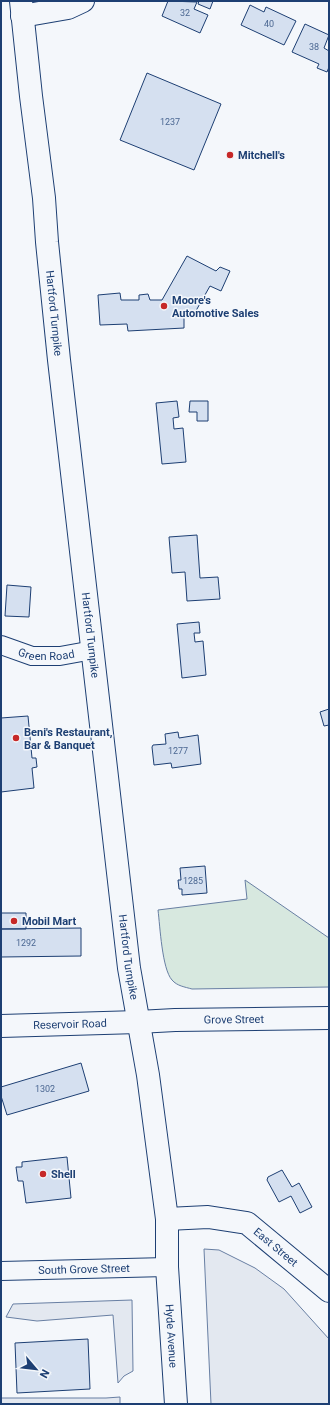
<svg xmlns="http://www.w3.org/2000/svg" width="330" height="1405" font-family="Roboto,sans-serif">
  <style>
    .green { fill: #d7e8df; stroke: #687fa3 }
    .parking { fill: #e3e8f0; stroke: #687fa3 }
    .building { fill: #d5e0f0; stroke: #1d3f73 }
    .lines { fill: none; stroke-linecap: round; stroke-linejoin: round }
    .street-casing { stroke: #1d3f73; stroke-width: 20 }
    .secondary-casing { stroke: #1d3f73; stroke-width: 24 }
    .street { stroke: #f4f7fb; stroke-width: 18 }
    .secondary { stroke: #f4f7fb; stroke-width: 22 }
    .poi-dot { fill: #c62828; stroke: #f4f7fb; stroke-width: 1.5 }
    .labels { text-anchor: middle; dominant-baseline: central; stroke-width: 3; stroke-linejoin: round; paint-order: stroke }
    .number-label { font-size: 9px; fill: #4b6792 }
    .poi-label { font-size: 11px; font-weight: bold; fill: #1d3f73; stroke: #f4f7fb; text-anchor: start }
    .street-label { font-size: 11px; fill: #1d3f73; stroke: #f4f7fb }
  </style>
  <rect width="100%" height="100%" fill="#f4f7fb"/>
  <!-- green -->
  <path class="green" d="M245 880 329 938V987L192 989C185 987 177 986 172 980 162 969 160 926 158 910L247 899Z"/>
  <!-- parking -->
  <path class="parking" d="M204 1249 219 1250 255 1268 284 1289 329 1339V1404H211Z
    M132 1300 133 1371 124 1376 118 1383 113 1315 37 1321 6 1317 13 1304Z
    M120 1397V1404H1V1398H106Z"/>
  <!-- building -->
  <path class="building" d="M168 1 197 2 194 9 208 15 200 33 162 16Z
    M199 1H213L210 9 198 4Z
    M250 5 264 12 266 7 296 21 284 45 241 25Z
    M305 24 329 35 324 48 329 51V67L327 72 317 68 319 64 292 52Z
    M147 73 221 104 194 170 120 140Z
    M187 256 216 271 220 267 230 271 221 291 210 286 193 316 184 312V328L128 331 127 324 100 325 98 295 120 293 121 300H139V295L148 294 150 300H162Z
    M177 401 179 417 173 418 174 429 183 428 186 462 162 464 156 403Z
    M190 401H208V421H197V412H189Z
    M197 535 200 578 218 577 220 599 187 601 185 572 172 573 169 537Z
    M7 585 31 587 29 617 5 616Z
    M199 622 200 633H194L195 642 203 641 206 675 182 678 177 624Z
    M329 709V725L324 726 320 712Z
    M28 716 32 758H36L37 767 32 768 34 788 1 792V718Z
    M178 732 179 738 198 735 201 764 172 768 171 763 154 765 152 747 153 745 166 744 165 734Z
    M205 866 207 893 182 895V889H179L178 880H181L180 868Z
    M1 913H26V929H1Z
    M81 928V956L1 957V929Z
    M81 1063 89 1091 7 1115 1 1096V1087Z
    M67 1157 71 1198 26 1203 23 1181H18L16 1167H22V1162Z
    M282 1170 292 1187 299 1183 312 1207 300 1213 291 1196 279 1202 267 1180 268 1177Z
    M88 1339 90 1389 17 1393 15 1343Z"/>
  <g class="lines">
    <defs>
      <g id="street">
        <path id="s1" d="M1 645 32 656H60L93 650"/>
        <path id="s2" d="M1 1271 167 1267"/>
      </g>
      <g id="secondary">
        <path id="s3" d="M21 1 31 96 44 198 47 242 59 360 129 968 148 1075 167 1219V1267L176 1404"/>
        <path d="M22 16 68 8 83 1"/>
        <path id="s4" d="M1 1026 138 1022 175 1020 329 1018"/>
        <path id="s5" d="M167 1219 208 1217 247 1223 329 1291"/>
      </g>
    </defs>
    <!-- street casing -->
    <use href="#street" class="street-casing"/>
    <!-- secondary casing -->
    <use href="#secondary" class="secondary-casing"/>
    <!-- street -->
    <use href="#street" class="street"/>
    <!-- secondary -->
    <use href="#secondary" class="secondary"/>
  </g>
  <!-- markers -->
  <g class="poi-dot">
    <circle cx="230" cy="155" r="4"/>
    <circle cx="164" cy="306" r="4"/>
    <circle cx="16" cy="738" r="4"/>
    <circle cx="14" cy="921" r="4"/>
    <circle cx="43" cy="1174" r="4"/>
  </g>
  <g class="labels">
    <!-- number labels -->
    <g class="number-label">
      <text x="185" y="13">32</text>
      <text x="269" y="24">40</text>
      <text x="314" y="47">38</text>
      <text x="170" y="122">1237</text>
      <text x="178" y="751">1277</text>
      <text x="193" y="881">1285</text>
      <text x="26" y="943">1292</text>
      <text x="45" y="1089">1302</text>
    </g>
    <!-- poi labels -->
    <g class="poi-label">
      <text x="238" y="155">Mitchell's</text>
      <text x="172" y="300">Moore's<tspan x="172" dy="13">Automotive Sales</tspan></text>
      <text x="24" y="732">Beni's Restaurant,<tspan x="24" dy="13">Bar &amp; Banquet</tspan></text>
      <text x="22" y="921">Mobil Mart</text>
      <text x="51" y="1174">Shell</text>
    </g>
    <!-- street labels -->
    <g class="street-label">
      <text stroke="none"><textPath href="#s3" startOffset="314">Hartford Turnpike</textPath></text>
      <text stroke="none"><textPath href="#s3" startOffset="638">Hartford Turnpike</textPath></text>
      <text stroke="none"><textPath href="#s1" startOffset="47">Green Road</textPath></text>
      <text stroke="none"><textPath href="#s3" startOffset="962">Hartford Turnpike</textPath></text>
      <text stroke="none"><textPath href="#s4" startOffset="233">Grove Street</textPath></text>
      <text stroke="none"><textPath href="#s4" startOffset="69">Reservoir Road</textPath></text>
      <text stroke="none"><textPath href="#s5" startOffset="118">East Street</textPath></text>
      <text stroke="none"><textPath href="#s2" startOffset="83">South Grove Street</textPath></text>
      <text stroke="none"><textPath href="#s3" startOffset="1344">Hyde Avenue</textPath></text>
    </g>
  </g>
  <!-- border -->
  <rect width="330" height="1405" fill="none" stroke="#1d3f73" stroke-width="4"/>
  <!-- north arrow -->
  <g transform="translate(36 1369) rotate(118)" stroke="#f4f7fb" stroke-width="3" paint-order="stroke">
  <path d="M0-3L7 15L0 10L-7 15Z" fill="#1d3f73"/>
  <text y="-6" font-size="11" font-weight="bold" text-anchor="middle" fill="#1d3f73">N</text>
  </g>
</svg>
